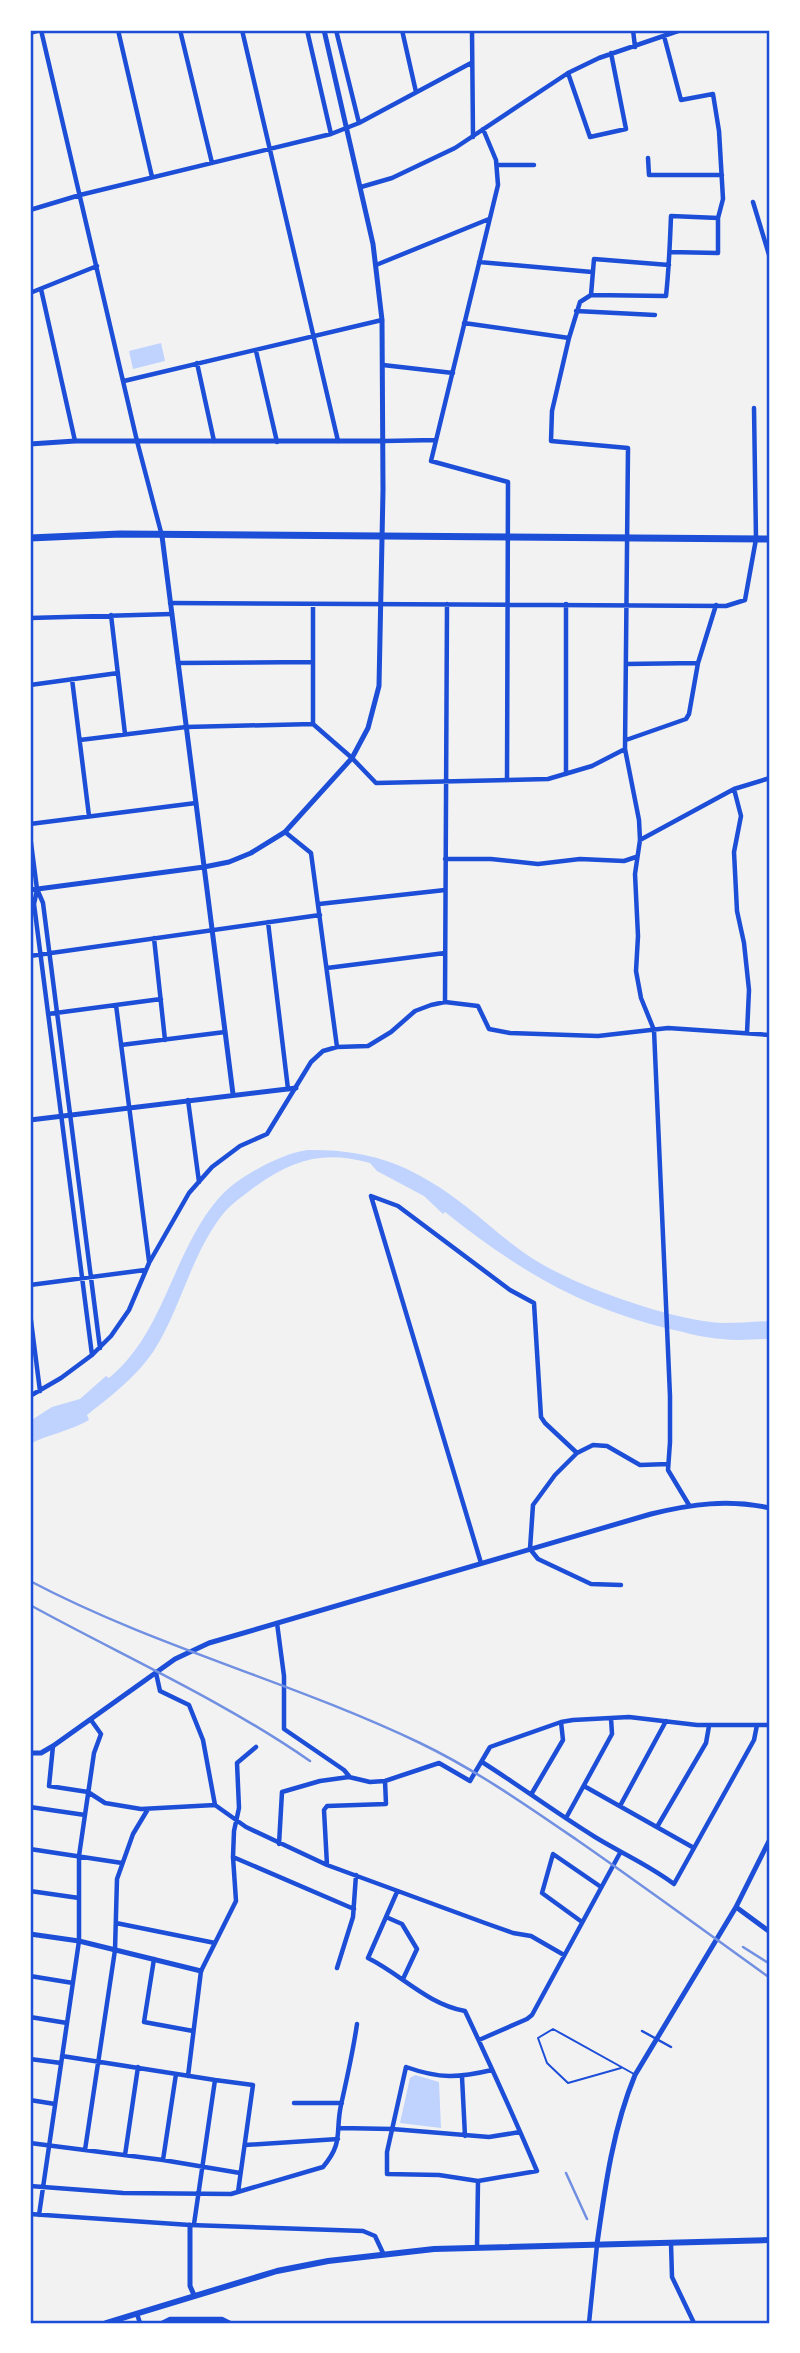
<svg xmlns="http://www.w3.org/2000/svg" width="800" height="2353" font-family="Ubuntu,sans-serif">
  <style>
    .water { fill: #bfd3fe }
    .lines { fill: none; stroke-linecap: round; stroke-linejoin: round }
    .service { stroke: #1d4ed8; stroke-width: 2 }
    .pedestrian { stroke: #1d4ed8; stroke-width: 2.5 }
    .minor { stroke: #1d4ed8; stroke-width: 4.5 }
    .tertiary { stroke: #1d4ed8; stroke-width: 5 }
    .primary { stroke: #1d4ed8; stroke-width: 6 }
    .trunk { stroke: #1d4ed8; stroke-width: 7 }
    .rail { stroke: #7290e2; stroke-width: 2.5 }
    .neatline { fill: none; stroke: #1d4ed8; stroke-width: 2.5 }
  </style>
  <rect width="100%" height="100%" fill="#f2f2f2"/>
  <!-- water -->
  <path class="water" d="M161 343 165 361 133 369 129 351Z
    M307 1150C374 1149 416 1167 468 1208 492 1227 514 1248 540 1263 584 1289 672 1320 722 1323 738 1323 754 1322 770 1321V1339C755 1339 738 1341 722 1339 705 1338 687 1333 670 1329 579 1307 518 1270 445 1212L443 1214 424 1196 377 1171 370 1163C325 1150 293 1159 256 1186 244 1195 232 1203 223 1214 191 1254 181 1309 153 1352 137 1376 110 1397 87 1415L89 1420C70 1431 49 1434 30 1444V1421L52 1407 80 1399 106 1376 109 1378C165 1332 172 1253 218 1199 230 1185 246 1175 261 1167 276 1159 290 1153 307 1150Z
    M415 2075 439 2082 441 2128 400 2123 410 2078Z"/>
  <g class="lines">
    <!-- service -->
    <path class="service" d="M621 2068 568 2083 547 2063 538 2038 553 2029 634 2074"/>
    <!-- pedestrian -->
    <path class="pedestrian" d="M642 2031 671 2047"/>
    <!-- minor -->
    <path class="minor" d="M41 30 137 441 162 536
      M118 30 152 177
      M180 30 212 163
      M242 30 338 441
      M307 30 331 134
      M336 30 359 123
      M402 30 416 92
      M472 30 473 137
      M633 30 635 47
      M30 33 40 30
      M664 36 681 100 713 94 719 131 723 199 718 218V253L670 252
      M568 73 590 137 626 129 611 53
      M483 129 496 160 498 185 431 461 508 482 507 780
      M648 158 649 175H722
      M497 165H534
      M361 187 392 178 455 148 568 73 599 58 681 30
      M753 202 770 258
      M30 210 80 195 331 134 359 123 471 63
      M479 262 592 272
      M376 265 489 219
      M669 265 594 259 591 295 666 296C669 269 670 242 671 216L718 218
      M41 289 75 441
      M30 293 97 266
      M591 295 580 302 569 338 552 411 551 441 628 448 625 749 639 820 640 840 635 874 638 936 636 971 641 998 654 1030 670 1396V1442L668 1470 689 1505
      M576 311 655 315
      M464 323 569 338
      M256 351 277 442
      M197 363 214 441
      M383 365 453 373
      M124 381 382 320
      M384 441 436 440
      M170 603 726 606 745 600 756 539 754 408
      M111 615 125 734
      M30 618 172 614
      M178 663 312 662
      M626 664 698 663
      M72 679 89 816
      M30 685 118 673
      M313 724V604
      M80 740 186 727 313 724 352 758 376 783 548 779 592 766 625 749
      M626 740 686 719 689 714 698 663 716 605
      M566 774V604
      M734 789 741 816 734 852 737 911 744 943 749 990 747 1033
      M30 824 196 803
      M285 832 311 853 337 1047
      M30 835 37 889 43 903 100 1348
      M640 840 734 789 770 778
      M445 859H491L538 864 580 859 624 861 636 857
      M37 890 34 904 92 1355
      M319 904 445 890
      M268 922 288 1089
      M154 938 165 1040
      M30 956 320 915
      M327 968 445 953
      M445 1002 447 604
      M116 1005 149 1261
      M48 1014 161 999
      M121 1045 225 1032
      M188 1100 199 1182
      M30 1285 145 1270
      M30 1313 40 1391
      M30 1396 61 1378 92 1355 111 1336 129 1310 149 1263 189 1193 212 1167 240 1146 267 1134 311 1062 323 1051 337 1047 368 1046 391 1032 415 1011 431 1005 445 1002 478 1006 489 1029 510 1033 598 1036 668 1028 770 1035
      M481 1563 371 1196 398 1206 510 1290 534 1303 541 1417 545 1423 577 1453
      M621 1585 591 1584 538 1559 530 1549 533 1505 555 1475 577 1453 593 1445 607 1446 640 1465 668 1464
      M277 1623 284 1676V1729L344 1770 349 1776
      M156 1673 160 1691 189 1705 203 1740 215 1805
      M53 1746 49 1786 88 1792 105 1803 141 1809 215 1805 246 1827 327 1865 485 1923 513 1933 531 1936 564 1955
      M482 1762C520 1786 556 1813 595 1837 621 1853 649 1865 674 1884L754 1740 757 1725
      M584 1786 694 1848
      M532 1793 563 1740 561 1722
      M620 1806 666 1721
      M30 1807 85 1815
      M566 1818 612 1734 611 1718
      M657 1827 706 1743 709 1726
      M279 1844 282 1792 320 1781 349 1777 370 1782 385 1781 439 1763 470 1781 490 1747 561 1722 573 1720 629 1717 697 1725H770
      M30 1849 122 1863
      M233 1857 354 1909
      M327 1865 324 1810 327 1806 386 1804 385 1781
      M30 1891 79 1898
      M397 1892 368 1958C402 1975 427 2004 465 2011 490 2064 514 2117 537 2171L478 2181 439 2175 387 2174V2152L406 2067C440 2079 458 2078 492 2070
      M386 1917 402 1924 417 1949 403 1979
      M582 1922 542 1893 553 1854 601 1887
      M116 1923 215 1943
      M154 1959 144 2022 193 2031
      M337 1968 353 1917 356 1875
      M30 1976 73 1983
      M30 2017 67 2023
      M479 2040 527 2019 532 2015 620 1853
      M62 2056 215 2080 194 2224
      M30 2059 61 2063
      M188 2076 201 1971 236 1901 233 1857 234 1831 239 1808 237 1763 256 1747
      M462 2077 465 2136
      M215 2080 253 2085 238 2192
      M30 2100 55 2104
      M294 2103H342
      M340 2128 392 2129 489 2137 520 2132
      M30 2143 163 2160 240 2173
      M245 2145 338 2139
      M85 2150 115 1950 117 1879 133 1834 148 1809
      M125 2155 138 2067
      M163 2160 176 2074
      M30 2186 123 2193 231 2194 323 2167C344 2142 335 2133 341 2105 347 2078 353 2052 357 2024
      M30 2214 190 2225 363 2231 375 2236 383 2253
      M39 2215 79 1941V1856L94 1753 101 1734 91 1720
      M671 2243 672 2277 694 2323
      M477 2248 478 2181
      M137 2314 140 2323
      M162 2323 170 2319H222L230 2323
      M589 2323 597 2245"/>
    <!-- tertiary -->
    <path class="tertiary" d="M30 444 75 441H384
      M162 536 233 1094
      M30 890 204 867 229 862 251 853 285 832 352 758 368 728 379 686 383 490 382 320 373 244 324 30
      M30 1120 296 1088
      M30 1753H41L53 1746 175 1659 209 1643 651 1514C692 1504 728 1499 770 1508
      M736 1907 770 1932
      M30 1934 79 1941 201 1971
      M190 2225V2286L194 2295
      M597 2244C605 2187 613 2128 635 2075L736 1907 770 1839"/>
    <!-- primary -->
    <path class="primary" d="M106 2323 277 2271 328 2261 434 2249 770 2240"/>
    <!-- trunk -->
    <path class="trunk" d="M30 538 120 534 770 539"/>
    <!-- rail -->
    <path class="rail" d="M30 1581C155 1647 293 1682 420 1743 476 1770 526 1805 577 1840 642 1885 706 1932 770 1978
      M30 1605C123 1656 222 1700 310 1761
      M743 1947 770 1964
      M566 2173 587 2219"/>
  </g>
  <!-- border -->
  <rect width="800" height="2353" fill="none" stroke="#ffffff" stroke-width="63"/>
  <rect x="32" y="32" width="736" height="2290" class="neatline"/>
</svg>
